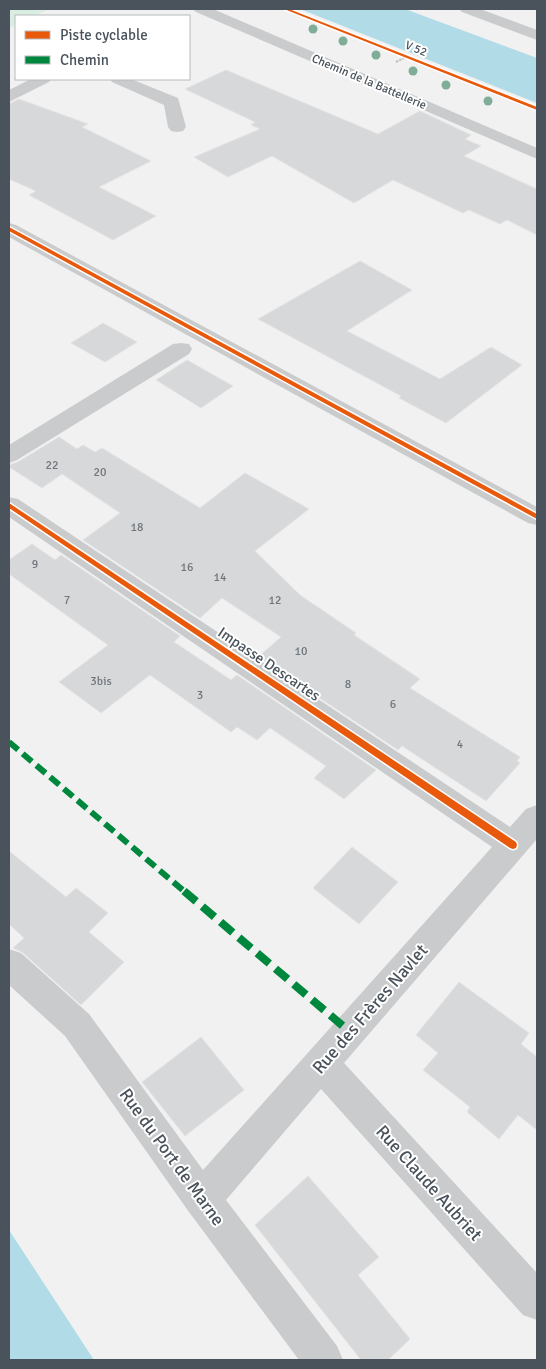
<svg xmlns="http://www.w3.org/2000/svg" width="546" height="1369" font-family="Signika,sans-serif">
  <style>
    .green { fill: #d8eee0 }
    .water { fill: #b1dbe7 }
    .building { fill: #d7d8da; stroke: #e3e3e4 }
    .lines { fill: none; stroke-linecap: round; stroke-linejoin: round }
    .path { stroke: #b8c2bf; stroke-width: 2; stroke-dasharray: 2.5 1; stroke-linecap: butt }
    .minor { fill: #c9cbcc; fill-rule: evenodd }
    .quiet-far1 { stroke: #00873e; stroke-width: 6; stroke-dasharray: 12 6; stroke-linecap: butt }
    .quiet { stroke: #00873e; stroke-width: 8; stroke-dasharray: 16 8; stroke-linecap: butt }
    .cycleway-casing { stroke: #fff; stroke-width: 3 }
    .cycleway { fill: #e8590c; fill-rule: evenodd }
    .tree { fill: #7fad97 }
    .labels { text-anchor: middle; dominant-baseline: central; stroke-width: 4; stroke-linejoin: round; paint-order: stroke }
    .far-street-label { font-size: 12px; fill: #4a535b; stroke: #fff }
    .number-label { font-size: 12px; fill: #6f767c }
    .street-label { font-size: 15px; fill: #4a535b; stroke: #fff }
    .near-street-label { font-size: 18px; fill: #4a535b; stroke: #fff }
  </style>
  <rect width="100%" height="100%" fill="#f1f1f1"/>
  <!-- green -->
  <path class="green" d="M9 9H50L34 16H16V25L9 28Z"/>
  <!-- water -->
  <path class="water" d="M300 9H405L537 58V103Z
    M9 1230 94 1360H9Z"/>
  <!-- building -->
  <path class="building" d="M226 70 378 134 420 111 471 135 465 139 481 146 464 156 537 189V235L507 220 500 224 469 210 463 213 393 180 354 203 272 156 228 177 194 157 260 129 251 125 255 122 185 89Z
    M19 99 88 124 82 127 151 161 99 187 156 216 113 240 29 195 36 191 9 179V104Z
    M360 261 412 290 347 331 440 379 491 347 522 365 446 423 399 398 401 396 258 319Z
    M103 323 137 342 105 362 71 343Z
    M187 360 233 386 201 408 156 380Z
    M59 437 77 449 83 445 95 452 102 448 200 508 245 473 309 509 255 551 300 595 356 633 354 635 420 679 410 688 520 757 517 761 520 763 486 801 402 746 398 750 258 657 281 637 222 598 200 618 83 540 120 513 62 474 42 488 9 467V465L18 462Z
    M32 544 55 560 61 555 180 636 174 642 231 680 237 675 376 770 344 799 314 778 326 766 270 728 257 740 237 727 231 732 150 675 101 713 59 682 108 645 9 574V560Z
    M352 847 398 882 359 924 313 888Z
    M9 851 66 897 76 888 108 913 89 932 124 962 81 1005 22 952 13 948 24 938 9 924Z
    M459 982 529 1033 521 1044 537 1057V1130L518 1115 499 1139 467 1112 470 1107 423 1070 438 1053 416 1035Z
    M201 1037 244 1090 185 1136 142 1082Z
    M308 1176 379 1257 358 1275 410 1339 388 1360H361L255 1225Z"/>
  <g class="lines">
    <!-- path -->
    <path class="path" d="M396 62 406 57"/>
    <!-- minor -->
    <path class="minor" d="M193 9H213L537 148V159L196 12Z
      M459 9H480L537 30V40L462 12Z
      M31 79H51L49 82 9 102V90Z
      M110 79H131L178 98 186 127 183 131 177 132 171 131 168 127 164 105 112 82Z
      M9 223 16 225 537 507V525L528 523 9 237Z
      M181 343 189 344 192 349 189 354 17 460 9 463V445L173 344Z
      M9 497 18 499 510 827 526 809 537 805V839L344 1063 537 1273V1320L523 1315 321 1089 226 1200 337 1346 343 1360H299L189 1212 65 1036 9 985V949L21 953 89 1014 203 1170 492 847 9 517Z"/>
    <!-- quiet-far1 -->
    <path class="quiet-far1" d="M9 742 185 892"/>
    <!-- quiet -->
    <path class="quiet" d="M184 891 350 1032"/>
    <defs>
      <path id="cycleway" d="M284 9H289L537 107V110Z
        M9 227 537 514V519L9 231Z
        M9 503 516 842 517 845 516 848 513 849 510 848 9 508Z"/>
    </defs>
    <!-- cycleway casing -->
    <use href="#cycleway" class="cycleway-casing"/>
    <!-- cycleway -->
    <use href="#cycleway" class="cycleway"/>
  </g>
  <!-- trees -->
  <g class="tree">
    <circle cx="313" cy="29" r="4.5"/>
    <circle cx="343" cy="41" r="4.5"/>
    <circle cx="376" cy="55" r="4.5"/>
    <circle cx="413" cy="71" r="4.5"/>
    <circle cx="446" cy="85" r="4.5"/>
    <circle cx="488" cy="101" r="4.5"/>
  </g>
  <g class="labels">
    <!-- far-street labels -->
    <g class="far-street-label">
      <text transform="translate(416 49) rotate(22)">V 52</text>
      <text transform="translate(369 82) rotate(23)">Chemin de la Battellerie</text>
    </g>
    <!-- number labels -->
    <g class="number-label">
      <text x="52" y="465">22</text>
      <text x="100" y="472">20</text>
      <text x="137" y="527">18</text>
      <text x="35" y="564">9</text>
      <text x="187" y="567">16</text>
      <text x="220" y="577">14</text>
      <text x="67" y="600">7</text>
      <text x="275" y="600">12</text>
      <text x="301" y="651">10</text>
      <text x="101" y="681">3bis</text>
      <text x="348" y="684">8</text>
      <text x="200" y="695">3</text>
      <text x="393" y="704">6</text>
      <text x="460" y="744">4</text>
    </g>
    <!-- street labels -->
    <g class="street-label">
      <text transform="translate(269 664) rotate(34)">Impasse Descartes</text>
    </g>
    <!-- near-street labels -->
    <g class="near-street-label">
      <text transform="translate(370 1009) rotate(-49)">Rue des Frères Navlet</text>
      <text transform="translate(172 1157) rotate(54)">Rue du Port de Marne</text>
      <text transform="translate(429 1183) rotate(48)">Rue Claude Aubriet</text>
    </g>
  </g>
  <!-- border -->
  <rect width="546" height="1369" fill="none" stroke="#4a535b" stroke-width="20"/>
  <!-- legend -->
  <rect x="15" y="15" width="175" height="65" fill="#ffffff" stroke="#b7babd"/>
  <rect x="25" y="31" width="25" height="8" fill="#e8590c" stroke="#b7babd"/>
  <text x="60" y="40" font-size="15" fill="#4a535b">Piste cyclable</text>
  <rect x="25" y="56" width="25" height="8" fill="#00873e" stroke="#b7babd"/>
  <text x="60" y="65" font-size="15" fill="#4a535b">Chemin</text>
</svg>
